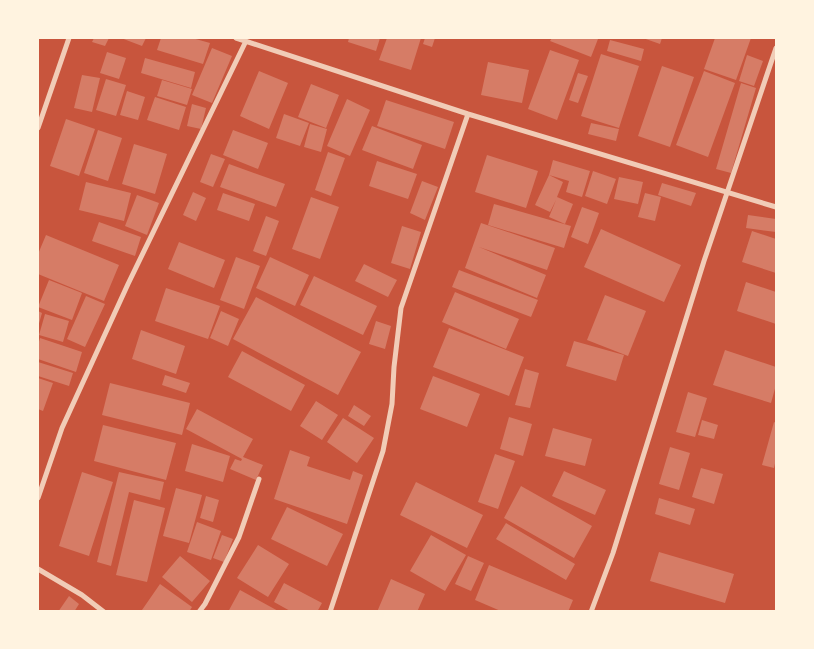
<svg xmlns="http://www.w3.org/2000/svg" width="814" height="649" font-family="'Alegreya Sans',sans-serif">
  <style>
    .building { fill: #d67c66 }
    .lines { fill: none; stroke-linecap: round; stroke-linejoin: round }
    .minor { stroke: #f1ccb7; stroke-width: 5 }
  </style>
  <rect width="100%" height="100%" fill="#c8553d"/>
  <!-- building -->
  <path class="building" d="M94 38H109L105 46 92 42Z
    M121 38H146L142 46Z
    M161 38H192L210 43 203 64 157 50Z
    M349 38H380L376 51 348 42Z
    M387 38H421L411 70 379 60Z
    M425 38H435L432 47 423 44Z
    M552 38H594L598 39 591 57 550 41Z
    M643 38H662L660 44Z
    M715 38H751L736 80 704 69Z
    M610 40 644 49 641 61 607 51Z
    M212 48 232 56 212 103 192 95Z
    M550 50 579 60 557 120 528 109Z
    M107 52 126 58 119 79 100 73Z
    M601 54 639 66 619 128 581 116Z
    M747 55 763 61 754 86 739 81Z
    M145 58 195 72 191 88 141 73Z
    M488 62 529 70 522 103 481 95Z
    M662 66 694 77 670 147 638 136Z
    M259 71 288 83 269 129 240 116Z
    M704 71 735 83 708 157 676 145Z
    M578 73 588 76 578 103 569 100Z
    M82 75 100 78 92 112 74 108Z
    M106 79 126 85 116 116 96 110Z
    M162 80 192 89 187 105 157 96Z
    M741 83 756 88 731 173 716 169Z
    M311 84 339 95 326 128 298 117Z
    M127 91 145 97 138 120 120 115Z
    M155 97 186 107 179 130 147 120Z
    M347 99 370 110 350 156 327 146Z
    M386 100 454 122 445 149 377 126Z
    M192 104 206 108 201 129 187 126Z
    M284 114 309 123 300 146 276 138Z
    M66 119 95 129 79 176 50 166Z
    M591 123 619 129 616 141 588 134Z
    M310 124 327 129 321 152 304 147Z
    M372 126 422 145 413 169 362 150Z
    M98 130 122 138 108 181 84 173Z
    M233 130 268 143 258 169 223 155Z
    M134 144 167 154 155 194 122 184Z
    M328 152 345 158 331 196 315 190Z
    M211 154 225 159 213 187 200 182Z
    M487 155 538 171 526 208 475 192Z
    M553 160 590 171 582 197 566 192 569 181 549 175Z
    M377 161 417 174 408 199 369 186Z
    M229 164 285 184 276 207 220 187Z
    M593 171 616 179 607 204 585 196Z
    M549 175 563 182 557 197 573 204 565 224 549 217 556 200 550 212 535 205Z
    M619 177 643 182 638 204 614 199Z
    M422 181 438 187 425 220 410 213Z
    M86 182 131 193 124 221 79 210Z
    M662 183 696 193 691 206 658 195Z
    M193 192 206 198 196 221 183 215Z
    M223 193 255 204 249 221 217 210Z
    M645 193 661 197 655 221 638 217Z
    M137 195 159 203 147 235 125 226Z
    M311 197 339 207 320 259 292 249Z
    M494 204 571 226 564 248 488 225Z
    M582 207 599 213 588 244 571 237Z
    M748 215 776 219V232L746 228Z
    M266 216 279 221 266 256 253 251Z
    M99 222 141 237 135 256 92 241Z
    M481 223 555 248 547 270 479 247 546 275 537 298 465 268Z
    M402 226 421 232 410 269 391 263Z
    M601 229 681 265 664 302 584 267Z
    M752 231 776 239V273L742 262Z
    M46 235 119 265 104 301 38 274V254Z
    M179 242 225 260 214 288 168 269Z
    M236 257 260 266 244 309 220 300Z
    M270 257 309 275 295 306 256 288Z
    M364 264 397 280 388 297 355 281Z
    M459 270 538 300 531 317 452 287Z
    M314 276 377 306 363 335 300 305Z
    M49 280 82 293 72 320 38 307Z
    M746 282 776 292V324L737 311Z
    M166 288 220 306 208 339 155 321Z
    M455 292 519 319 506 349 442 322Z
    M605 295 646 311 628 356 587 340Z
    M86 296 105 304 85 347 67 339Z
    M256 297 361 352 338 395 233 339Z
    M38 311 42 313 38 327Z
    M221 311 239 319 228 346 210 338Z
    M45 314 69 321 63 342 39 335Z
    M376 321 391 326 385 349 369 344Z
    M449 328 524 357 509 396 433 367Z
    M141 330 185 346 176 374 132 359Z
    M40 338 82 352 76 372 38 359V345Z
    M574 341 624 355 616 381 566 366Z
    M725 350 776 367V385L771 403 713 385Z
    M242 351 305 385 291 411 228 377Z
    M38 362 73 373 69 386 38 376Z
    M525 369 539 373 530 408 515 405Z
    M165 375 190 383 186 393 162 385Z
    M433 376 480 394 467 427 420 409Z
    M38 378 53 383 43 411 38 409Z
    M110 383 190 403 182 435 102 415Z
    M688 392 707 398 695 437 676 432Z
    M316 401 338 415 322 440 300 426Z
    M354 405 371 416 364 426 348 416Z
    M197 409 253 439 243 457 263 465 256 480 230 469 235 459 241 461 242 459 186 429Z
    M509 417 532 424 523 456 500 449Z
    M343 418 374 438 357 463 327 442Z
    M702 420 718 425 714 439 698 435Z
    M774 422 776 423V459L774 468 762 465Z
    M103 425 176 443 166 480 94 461Z
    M553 428 592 439 585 466 545 456Z
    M192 444 230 456 223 482 185 471Z
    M670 447 690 453 679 490 659 484Z
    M290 450 310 457 307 466 350 480 353 471 363 475 347 524 274 499Z
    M495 454 515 461 498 509 478 502Z
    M701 468 723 474 714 504 692 497Z
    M564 471 606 490 595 515 552 496Z
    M82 472 113 482 89 556 59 546Z
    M119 472 164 482 160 500 129 492 111 566 97 562Z
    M416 482 483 515 467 548 400 515Z
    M521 486 592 526 574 558 504 518Z
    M176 488 202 495 189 543 163 536Z
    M206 496 219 500 213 522 200 518Z
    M659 498 695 509 690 525 655 514Z
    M134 500 165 508 147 582 116 575Z
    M287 507 343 534 327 566 271 539Z
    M197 522 221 531 211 560 187 552Z
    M506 523 575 564 566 580 496 539Z
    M222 535 233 539 224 562 213 558Z
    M431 535 466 555 445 591 410 571Z
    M258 545 289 564 268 597 237 578Z
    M659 552 734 574 725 603 650 581Z
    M180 556 210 581 192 602 162 577Z
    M468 556 484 563 471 591 455 584Z
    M489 565 573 600 568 612H503L475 600Z
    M391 579 425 594 417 612H377Z
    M284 583 322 603 317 612H292L274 602Z
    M160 584 192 607 189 612H145L142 610Z
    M240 590 280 612H228Z
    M69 596 79 604 74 612H58Z"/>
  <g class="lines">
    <!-- minor -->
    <path class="minor" d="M236 38 468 114 776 207
      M38 128 69 38
      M38 498 62 428 128 284 246 41
      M38 569 82 595 104 612
      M199 612 205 604 239 537 259 479
      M330 612 383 451 392 404 394 367 401 308 468 114
      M591 612 613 553 704 261 776 48"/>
  </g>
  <!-- border -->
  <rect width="814" height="649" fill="none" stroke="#fff3e0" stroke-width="78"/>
</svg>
